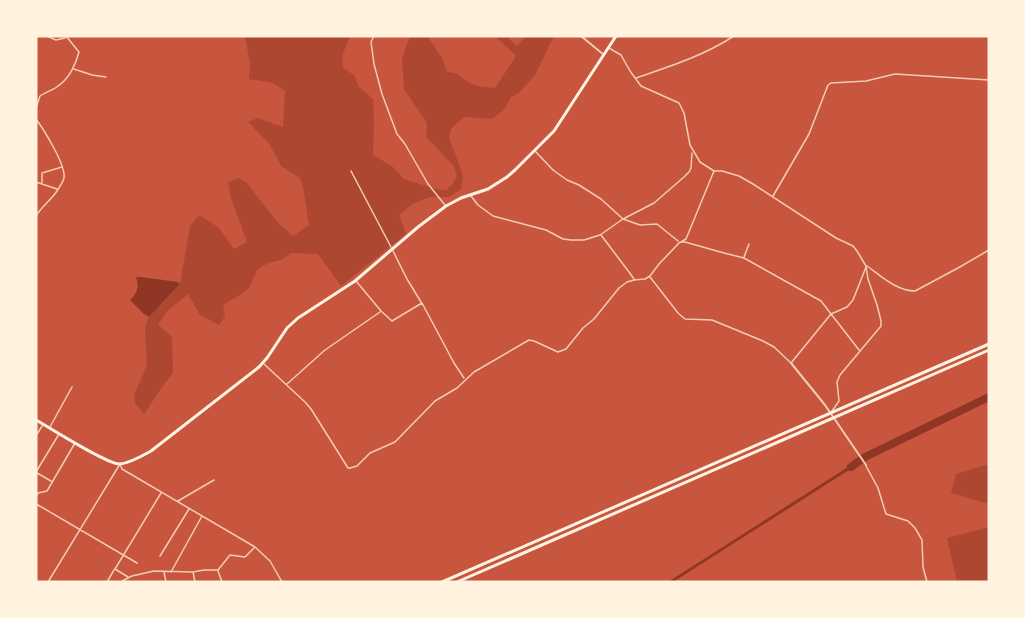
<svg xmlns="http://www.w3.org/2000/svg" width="1025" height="618" font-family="Raleway,sans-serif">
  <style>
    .green { fill: #ae4732 }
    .water { fill: #8f3625 }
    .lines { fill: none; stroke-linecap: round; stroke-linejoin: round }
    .river { stroke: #8f3625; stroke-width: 8 }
    .minor { stroke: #f1ccb7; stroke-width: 1.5 }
    .tertiary { stroke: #f1ccb7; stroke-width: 2 }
    .secondary { stroke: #fff3e0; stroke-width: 3 }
    .trunk { stroke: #fff3e0; stroke-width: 3 }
  </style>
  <rect width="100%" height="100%" fill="#c8553d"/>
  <!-- green -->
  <path class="green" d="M245 36H350L342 56 343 68 354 75 359 87 368 94 373 100 374 123 373 155 392 166 404 179 439 190H446L452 185 457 176 453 165 426 137 427 123 404 89 402 59 407 44 411 36H430L429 39 442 58 447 72C460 73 460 77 470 83 477 87 487 87 495 88L516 56 495 36H506L517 46 526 36H554L535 75 519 93 511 97 504 110 492 119 464 117 451 129 449 138 460 167 463 177 461 189 449 197H430L412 204 399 215 406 234 341 286 318 254 291 253 281 260 268 263 257 270 249 288 240 295 223 305 225 316 219 325 200 315 188 294 166 312 158 325 172 337 173 373 160 390 144 414 135 403 134 395 147 365 145 328 148 319 153 312 160 306 180 284 190 226 199 215 218 227 234 249 247 242 231 198 228 182 238 178 246 182 278 223 293 236 309 225 303 187 300 178 281 166 269 143 248 122 258 118 283 127 285 91 273 83 249 79 250 64Z
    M989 464V504L951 493 956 474Z
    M989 527V582H957L947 538Z"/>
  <!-- water -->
  <path class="water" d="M136 277H141L178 282 180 284 149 317 144 314 130 300C138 292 139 287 136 277Z
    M859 460 860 463 673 582H668Z"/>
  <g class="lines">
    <!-- river -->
    <path class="river" d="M851 467 865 457 989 397"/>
    <!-- minor -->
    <path class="minor" d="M47 36 56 40 65 38
      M374 36 371 42 374 64 382 94 397 134 405 144 428 184 445 205
      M36 37 37 36
      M609 48 621 55 630 71 641 86 679 103 684 113 690 145 700 162 714 171H722L739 176 753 184 836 238 853 246 857 251 866 266 868 279 877 305 881 321V326L840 375 837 382 839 401 832 411
      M74 69 92 75 106 77
      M636 78C671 66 703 56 734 36
      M36 108 40 96C46 92 53 90 58 86 69 79 76 64 79 52L66 36
      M36 119C44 130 66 165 64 178 63 182 59 188 57 191 51 200 42 206 36 216
      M535 151 553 170 567 180 579 185 601 199 623 219 640 225 657 224 678 241
      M351 171 391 247
      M36 182 57 189
      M42 184V173L62 167
      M471 196 478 205 493 216 546 230 563 239 571 240H584L600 235 623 219 654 203 684 177 689 172 691 168 692 153
      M773 196 809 134 828 85 831 83 866 81 895 74 989 80
      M601 235 629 272 634 279
      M682 242H685L724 253 744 258 821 301 859 350
      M393 251 407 279 421 302
      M744 257 749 244
      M867 266C881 276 897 291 915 291L958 268 989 250
      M650 277 678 313 685 319 712 320 763 341 774 347 791 363 831 314 847 307 853 300 866 267
      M356 281 381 311 392 321 422 303 454 363 464 378
      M264 364 305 402 311 409 348 468H350L357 466 370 453 395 442 435 401 457 388 474 372 529 340 534 341 558 352 566 349 583 328 594 319 619 288 627 282 634 280 645 279 650 276 659 264 679 243 686 239 714 171
      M287 384 325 350 380 312
      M50 427 72 387
      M36 436 42 426
      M866 466 878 488 886 514 908 521 915 528 922 540 923 567 927 582
      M36 472 59 434
      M37 473 51 481
      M36 497 38 493 47 491 75 443
      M178 501 214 480
      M36 503 38 505 137 563
      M160 556 189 509
      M218 571 222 582
      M164 572 166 582
      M171 572 202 516
      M193 572 195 582
      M128 577 115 569 161 493
      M48 582 120 464 122 469 255 547 270 561 282 582
      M107 582 114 570
      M122 582V581L132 576 154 571 193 572 204 570H218L230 555 245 557 254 548"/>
    <!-- tertiary -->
    <path class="tertiary" d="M581 36 604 55
      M791 363 825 405 866 465"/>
    <!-- secondary -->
    <path class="secondary" d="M36 420C50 428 108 465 120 464 130 463 142 456 151 451L259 367 267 358 287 328 298 318 355 281 418 227 446 206 461 198 488 189 507 177 515 170 554 131 616 36"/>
    <!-- trunk -->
    <path class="trunk" d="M442 582 989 344
      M457 582 989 350"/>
  </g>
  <!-- border -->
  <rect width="1025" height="618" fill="none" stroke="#fff3e0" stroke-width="75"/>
</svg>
